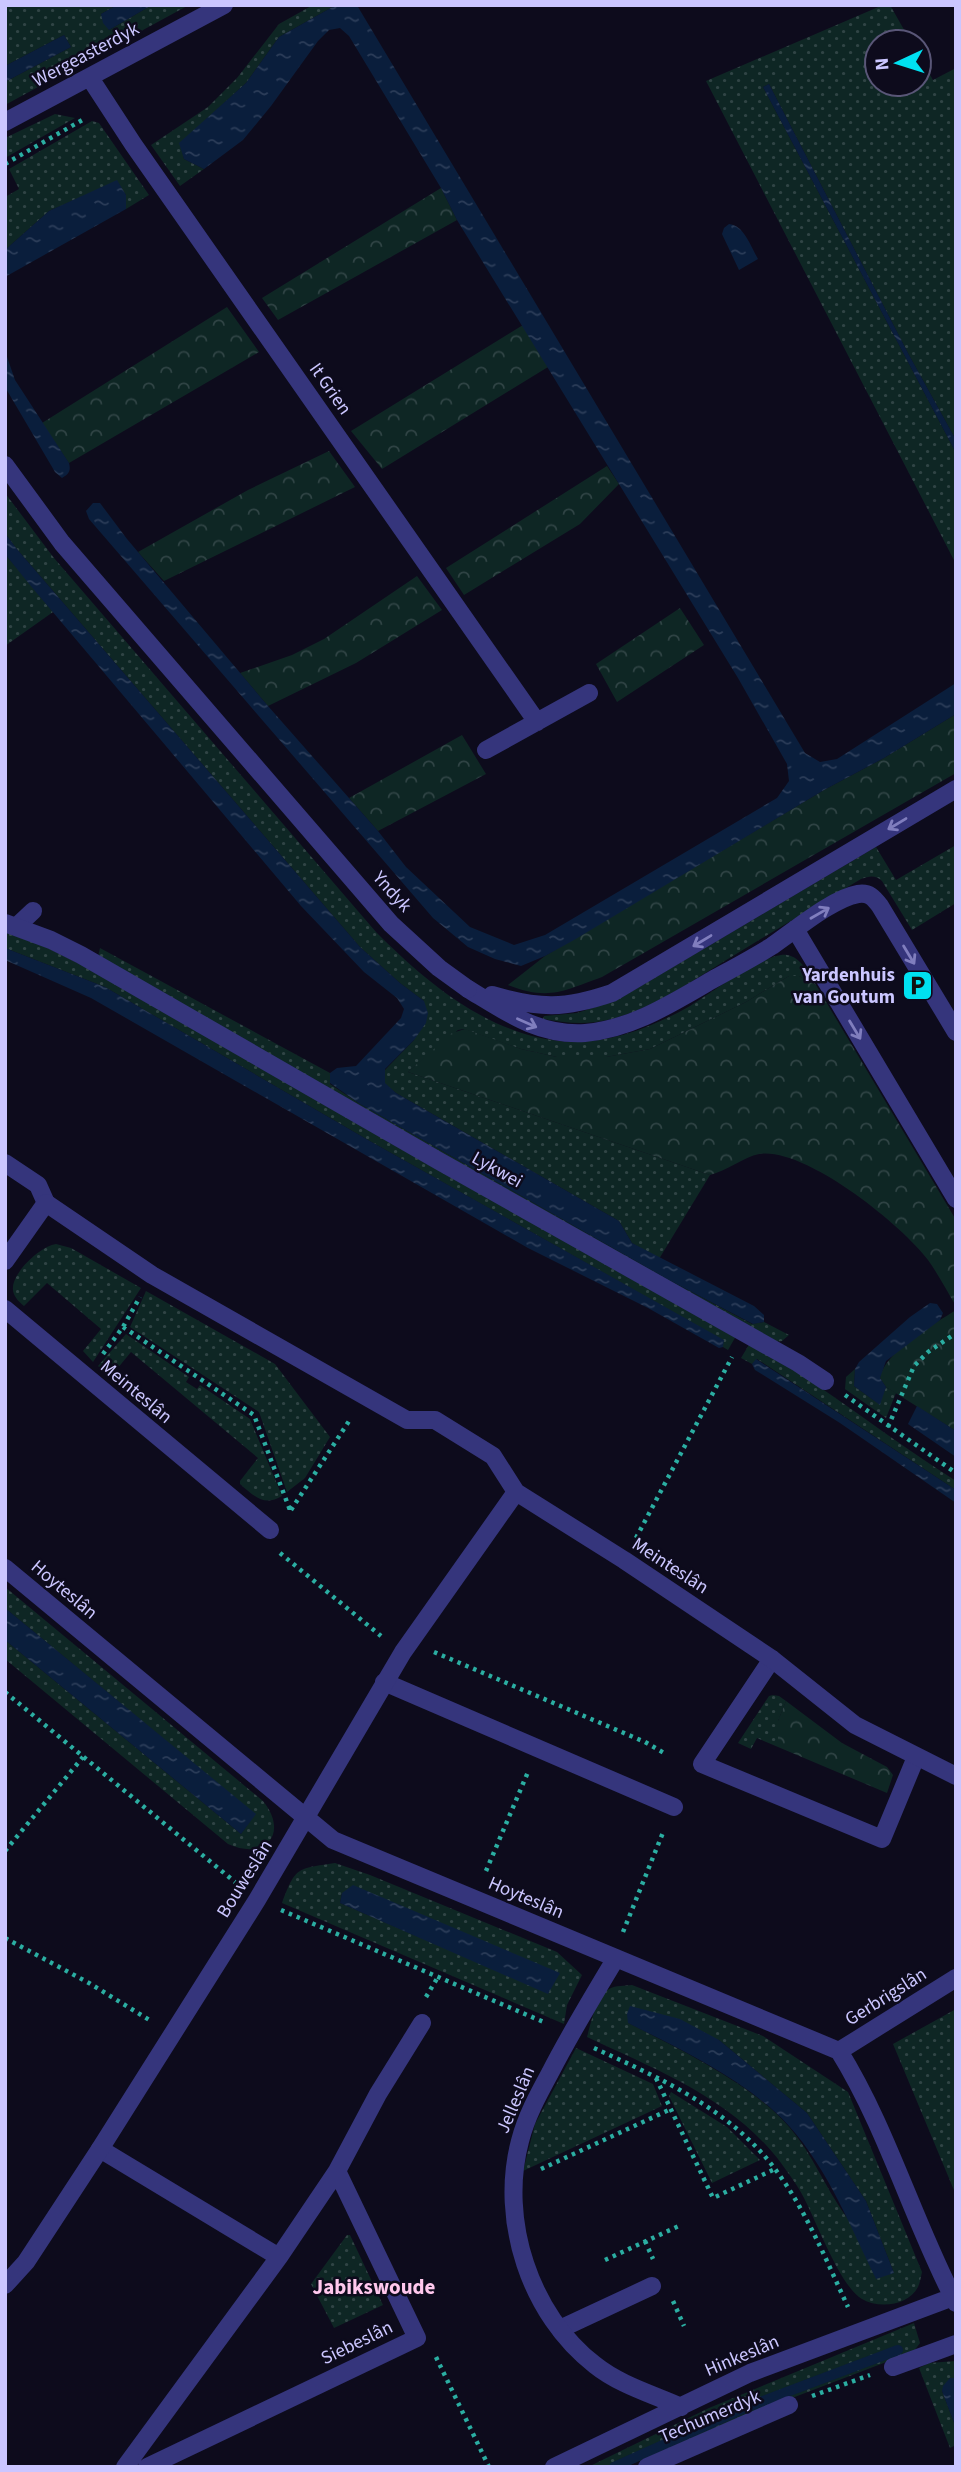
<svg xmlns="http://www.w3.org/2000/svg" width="961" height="2472" font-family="'Source Sans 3',sans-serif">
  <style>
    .grass { fill: url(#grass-dots); fill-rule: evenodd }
    .forest { fill: url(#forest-crowns) }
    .water { fill: url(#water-ripples) }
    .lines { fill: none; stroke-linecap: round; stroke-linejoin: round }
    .stream { stroke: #0a1e3c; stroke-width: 10 }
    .path { stroke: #2baea2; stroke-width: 4.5; stroke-dasharray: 3.5 5; stroke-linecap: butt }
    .service { stroke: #35357c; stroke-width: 18 }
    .minor { stroke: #35357c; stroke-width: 18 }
    .oneway { stroke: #807ebe }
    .labels { text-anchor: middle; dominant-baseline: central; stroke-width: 5; stroke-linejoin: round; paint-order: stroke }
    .street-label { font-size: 19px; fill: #cbc6ff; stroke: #0d0b1c }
    .poi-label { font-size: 19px; font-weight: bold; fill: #cbc6ff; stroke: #0d0b1c; text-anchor: end }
    .neighbourhood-label { font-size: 21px; font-weight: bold; fill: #ffc8ed; stroke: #0d0b1c }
  </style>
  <defs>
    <pattern id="grass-dots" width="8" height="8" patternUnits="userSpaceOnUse" patternTransform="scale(1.75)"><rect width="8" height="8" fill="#0e2624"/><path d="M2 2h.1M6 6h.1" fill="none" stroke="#304445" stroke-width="1.8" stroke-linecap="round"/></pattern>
    <pattern id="forest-crowns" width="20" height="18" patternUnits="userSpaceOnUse" patternTransform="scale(1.75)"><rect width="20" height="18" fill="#0e2624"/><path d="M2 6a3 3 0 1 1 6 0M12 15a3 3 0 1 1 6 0" fill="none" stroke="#304445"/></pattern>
    <pattern id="water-ripples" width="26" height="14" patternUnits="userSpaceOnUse" patternTransform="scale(1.75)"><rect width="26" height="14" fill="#0a1e3c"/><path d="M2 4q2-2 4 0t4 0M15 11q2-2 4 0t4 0" fill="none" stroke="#2c3d59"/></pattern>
  </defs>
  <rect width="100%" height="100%" fill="#0d0b1c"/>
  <!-- grass -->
  <path class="grass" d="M5 5H117L101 14 109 30 152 5H189L5 105V82L71 47 64 35 5 66Z
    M313 5H336L279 37 246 83 180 143 184 159 204 169 180 186 151 145 208 107 237 78 279 24Z
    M883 5H890L911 42H877V84H919V56L933 80 956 68V440L909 355 769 84 763 87 956 453V564L706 81Z
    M55 114 75 118 5 158V138Z
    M92 121 99 123 149 195 126 209V195L117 181 49 211 5 250V197L19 189 9 169Z
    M5 493 54 558 376 932C425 981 486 1033 559 1041 605 1046 651 1028 690 1006 711 993 766 952 787 955 801 957 809 974 816 985L799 976H789L746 1002 650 1049 606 1057H557L521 1049 464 1029 458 1030 408 1072 710 1175 659 1259 632 1243 619 1221 396 1093 384 1083 385 1070 414 1040 424 1001 400 983 360 947 16 548 5 533Z
    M5 554 53 612 5 646Z
    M956 845V903L912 930 882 881C875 875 870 876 861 879 815 906 769 934 723 962 687 984 648 1011 607 1020 586 1025 565 1023 543 1019L544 1016 577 1013 617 1000 876 847 896 880Z
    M5 932 46 947 103 976 736 1336 728 1350 723 1347V1340L368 1140 105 987 5 948Z
    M100 948 330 1073V1084L360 1104 669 1280 752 1324 764 1322 789 1335 782 1341 774 1342 98 957Z
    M56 1244 71 1248 141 1288 93 1362 83 1351 101 1329 47 1283 24 1306C18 1301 12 1295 13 1287 14 1271 41 1246 56 1244Z
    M146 1291 275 1364 330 1437 305 1478 287 1492 259 1412 130 1327Z
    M126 1334 189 1377 186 1382 197 1389 200 1385 250 1419 282 1496C264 1507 254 1496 240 1484V1481L258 1458 131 1352 112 1375H108L98 1366Z
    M750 1343C822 1384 885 1436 956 1481V1490L757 1359 752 1364 741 1358Z
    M855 1369 854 1386 879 1404 886 1387 896 1393 886 1418 845 1389 846 1377Z
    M5 1587 263 1801C289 1833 266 1861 228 1844L5 1659V1640L241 1834 255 1814 5 1608Z
    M773 1695 779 1696 786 1701 778 1721V1747L757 1738 751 1749 738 1743 769 1696Z
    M335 1863 370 1875 557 1952 582 1975 567 2005 564 2024 282 1903C296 1866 297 1869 335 1863ZM342 1893 548 1993 340 1903Z
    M632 1985 763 2036 848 2092 922 2272C921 2276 920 2283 918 2287 908 2306 879 2309 862 2299 840 2286 817 2223 804 2198 798 2186 789 2174 781 2163 733 2099 657 2070 587 2037 591 2023 596 1997 609 1989 616 1985 625 1986 632 1985ZM628 2023 719 2040 807 2113 866 2201 894 2273C878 2254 860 2235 845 2215 825 2187 813 2155 790 2128 755 2086 678 2048 628 2023Z
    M956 2009V2195L893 2044Z
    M576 2048 653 2084 662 2106 523 2171 535 2124Z
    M671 2092 727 2127 760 2160 712 2183 669 2096Z
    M347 2235H350L383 2305 334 2328 311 2284Z
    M914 2323 920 2343 914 2351 902 2356 724 2424 625 2467H588L709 2408Z
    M956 2361V2378H950L942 2391 956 2428V2445L950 2448 919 2368 929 2363Z"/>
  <!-- forest -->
  <path class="forest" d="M441 188 457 220 278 320 262 298Z
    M227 307 259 352 69 463 42 423Z
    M523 325 548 367 382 469 351 431Z
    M329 451 355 487 164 581 138 552 248 490Z
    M607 466 619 484 580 524 464 595 446 568Z
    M417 576 442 610 356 663 268 706 240 673 292 655 324 639Z
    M680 608 704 645 617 702 596 664Z
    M956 714V773L602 977C563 991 549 1001 508 985L545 956 824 790 884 758Z
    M462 735 486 774 378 831 349 798Z
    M789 976H799L816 985 956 1220V1306C947 1291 938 1274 928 1260 901 1224 805 1147 759 1154 744 1157 726 1171 710 1175L408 1072 452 1033 465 1029 521 1049 557 1057H606L650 1049 746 1002Z
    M956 1310V1431L886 1387 880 1378C884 1352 934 1324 956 1310Z
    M786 1701 842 1743 887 1767 893 1775 887 1793 778 1747V1721Z"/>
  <!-- water -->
  <path class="water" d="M117 5H152L109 30 103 23 101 14Z
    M336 5 358 7 805 753 820 762 837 759 956 683V714L884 758 824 790 574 940 545 956 521 966 495 959 468 947 433 918 89 519 86 511 93 503H100L127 539 268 706 378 831 406 867 470 927 514 945 545 935 777 798 789 781 787 764 738 678 457 220 441 188 349 36 340 28 329 30 318 41 271 106 243 140 204 169 184 159 179 143 246 83 279 37Z
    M64 35 71 47 5 82V66Z
    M769 84 909 355 956 440V453L763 87Z
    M117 180 126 195V209L5 277V250L49 211Z
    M729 224C744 225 751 247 758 259L739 270 722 234 724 228Z
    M5 351 15 380 69 463C71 471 69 474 62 478L55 472 5 387Z
    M5 533 16 548 360 947 400 983 424 1001 428 1013 426 1023 414 1040 385 1069V1083L396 1093 619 1221 632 1243 754 1306 764 1315V1322L753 1324 669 1280 360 1104 330 1083V1073L337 1068 356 1066 401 1018 404 1009 397 998 364 972 301 906 30 585 5 554Z
    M5 948 105 987 368 1140 724 1340 723 1347 719 1348 648 1308 528 1248 91 998 5 960Z
    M930 1303 937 1304 943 1313 940 1320 886 1361 880 1378 886 1387 880 1405 854 1386 855 1369 859 1362 910 1317Z
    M756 1359 956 1490V1503L840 1423 755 1370 752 1364Z
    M917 1406 956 1431V1457L908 1424Z
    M5 1608 256 1814 241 1834 5 1640Z
    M353 1885 560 1973 548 1994 340 1903 342 1893Z
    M630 2006 680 2019 719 2040 807 2113 866 2201 894 2273 876 2279C851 2228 828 2169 789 2126 748 2081 682 2050 628 2023L627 2014Z
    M950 2378H956V2428L942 2391 943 2386Z"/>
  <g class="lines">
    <!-- stream -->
    <path class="stream" d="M614 2467 747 2407 898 2350"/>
    <!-- path -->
    <path class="path" d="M5 164 84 119
      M123 1327 254 1415 290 1510
      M103 1354 123 1327 140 1297
      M845 1395 956 1473
      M888 1427 914 1366 928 1352 956 1333
      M291 1510 351 1418
      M636 1538 732 1357
      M280 1553 381 1636
      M434 1652 645 1742 664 1753
      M5 1692 235 1882
      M5 1851 83 1757
      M486 1871 528 1772
      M281 1910 546 2023
      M623 1932 664 1830
      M5 1938 89 1983 151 2021
      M426 1997 438 1977
      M594 2048C660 2078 730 2109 775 2169 806 2210 826 2260 848 2307
      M656 2078 713 2198 775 2169
      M541 2169 671 2109
      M645 2241 653 2259
      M605 2260 681 2225
      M673 2301 684 2326
      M436 2357 489 2467
      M812 2396 870 2375"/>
    <!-- service -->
    <path class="service" d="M17 926 33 911
      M795 929 956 1199
      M468 989C506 1012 539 1036 585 1033 632 1029 672 1003 712 980 732 969 753 958 772 946 794 931 833 898 858 894 869 892 874 898 880 906L956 1032
      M492 995C540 1009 565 1009 612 993L956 789
      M5 1163 38 1185 46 1203
      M5 1309 270 1530
      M772 1659 702 1764 882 1839 916 1757
      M384 1682 674 1807
      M100 2149 279 2257
      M560 2329 652 2286
      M125 2467 279 2257 337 2171 378 2094 422 2023
      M147 2467 417 2338 337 2171"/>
    <!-- minor -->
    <path class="minor" d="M90 78 133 144 537 722
      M5 122 224 5
      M5 465 62 543 391 924 439 968 468 989
      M486 750 589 693
      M5 923 51 940 81 955 439 1161 798 1363 825 1381
      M5 1261 46 1203 152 1275 407 1420H435L493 1456 516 1492 624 1560 772 1659 855 1725 956 1776
      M5 1568 333 1840 839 2051C888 2130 913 2221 956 2303
      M616 1958C593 1996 570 2034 550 2073 538 2095 526 2117 520 2141 499 2220 530 2315 595 2365 620 2385 652 2394 681 2407
      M839 2051 956 1978
      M5 2285 26 2262 100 2149 257 1900 403 1652 516 1492
      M893 2367 956 2344
      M554 2467 750 2373 953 2297
      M647 2467 789 2405"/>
  </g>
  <!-- one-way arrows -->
  <defs><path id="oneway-shaft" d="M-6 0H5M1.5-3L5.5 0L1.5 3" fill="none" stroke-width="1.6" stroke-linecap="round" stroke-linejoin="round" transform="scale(1.75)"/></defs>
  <g class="oneway">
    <use href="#oneway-shaft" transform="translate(897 824) rotate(149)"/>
    <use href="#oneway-shaft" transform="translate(820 913) rotate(-30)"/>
    <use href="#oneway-shaft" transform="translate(702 941) rotate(149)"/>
    <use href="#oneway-shaft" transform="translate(909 955) rotate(59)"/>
    <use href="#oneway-shaft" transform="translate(527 1023) rotate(24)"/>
    <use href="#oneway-shaft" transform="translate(855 1030) rotate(59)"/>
  </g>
  <!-- icons -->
  <defs>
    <symbol id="parking-square" viewBox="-11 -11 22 22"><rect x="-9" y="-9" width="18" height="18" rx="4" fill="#00e1f1" stroke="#0d0b1c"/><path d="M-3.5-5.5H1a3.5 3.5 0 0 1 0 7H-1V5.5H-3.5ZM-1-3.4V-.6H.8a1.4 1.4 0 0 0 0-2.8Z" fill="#111"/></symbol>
  </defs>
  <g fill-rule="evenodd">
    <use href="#parking-square" x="900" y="968" width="35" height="35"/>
  </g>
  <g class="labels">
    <!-- street labels -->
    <g class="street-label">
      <text transform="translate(86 55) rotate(-28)">Wergeasterdyk</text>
      <text transform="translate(330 389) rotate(55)">It Grien</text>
      <text transform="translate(392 892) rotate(48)">Yndyk</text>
      <text transform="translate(497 1170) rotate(29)">Lykwei</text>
      <text transform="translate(136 1392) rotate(40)">Meinteslân</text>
      <text transform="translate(670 1566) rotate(33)">Meinteslân</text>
      <text transform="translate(64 1590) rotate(40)">Hoyteslân</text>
      <text transform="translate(245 1879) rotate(-58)">Bouweslân</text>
      <text transform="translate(526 1898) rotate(23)">Hoyteslân</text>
      <text transform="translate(886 1997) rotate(-32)">Gerbrigslân</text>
      <text transform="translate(516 2100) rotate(-67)">Jelleslân</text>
      <text transform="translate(357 2343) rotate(-26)">Siebeslân</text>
      <text transform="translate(742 2356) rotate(-23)">Hinkeslân</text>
      <text transform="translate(710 2417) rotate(-23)">Techumerdyk</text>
    </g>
    <!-- poi labels -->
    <g class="poi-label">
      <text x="895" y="975">Yardenhuis<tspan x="895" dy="22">van Goutum</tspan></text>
    </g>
    <!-- neighbourhood labels -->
    <g class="neighbourhood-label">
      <text x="374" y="2287">Jabikswoude</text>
    </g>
  </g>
  <!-- border -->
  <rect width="961" height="2472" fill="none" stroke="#cbc6ff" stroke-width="14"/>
  <!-- north arrow -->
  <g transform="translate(898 63) rotate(266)"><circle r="33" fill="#0d0b1c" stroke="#595677" stroke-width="2"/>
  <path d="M0-5L12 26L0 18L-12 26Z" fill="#00e1f1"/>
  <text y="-10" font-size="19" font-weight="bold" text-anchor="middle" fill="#cbc6ff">N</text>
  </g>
</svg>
